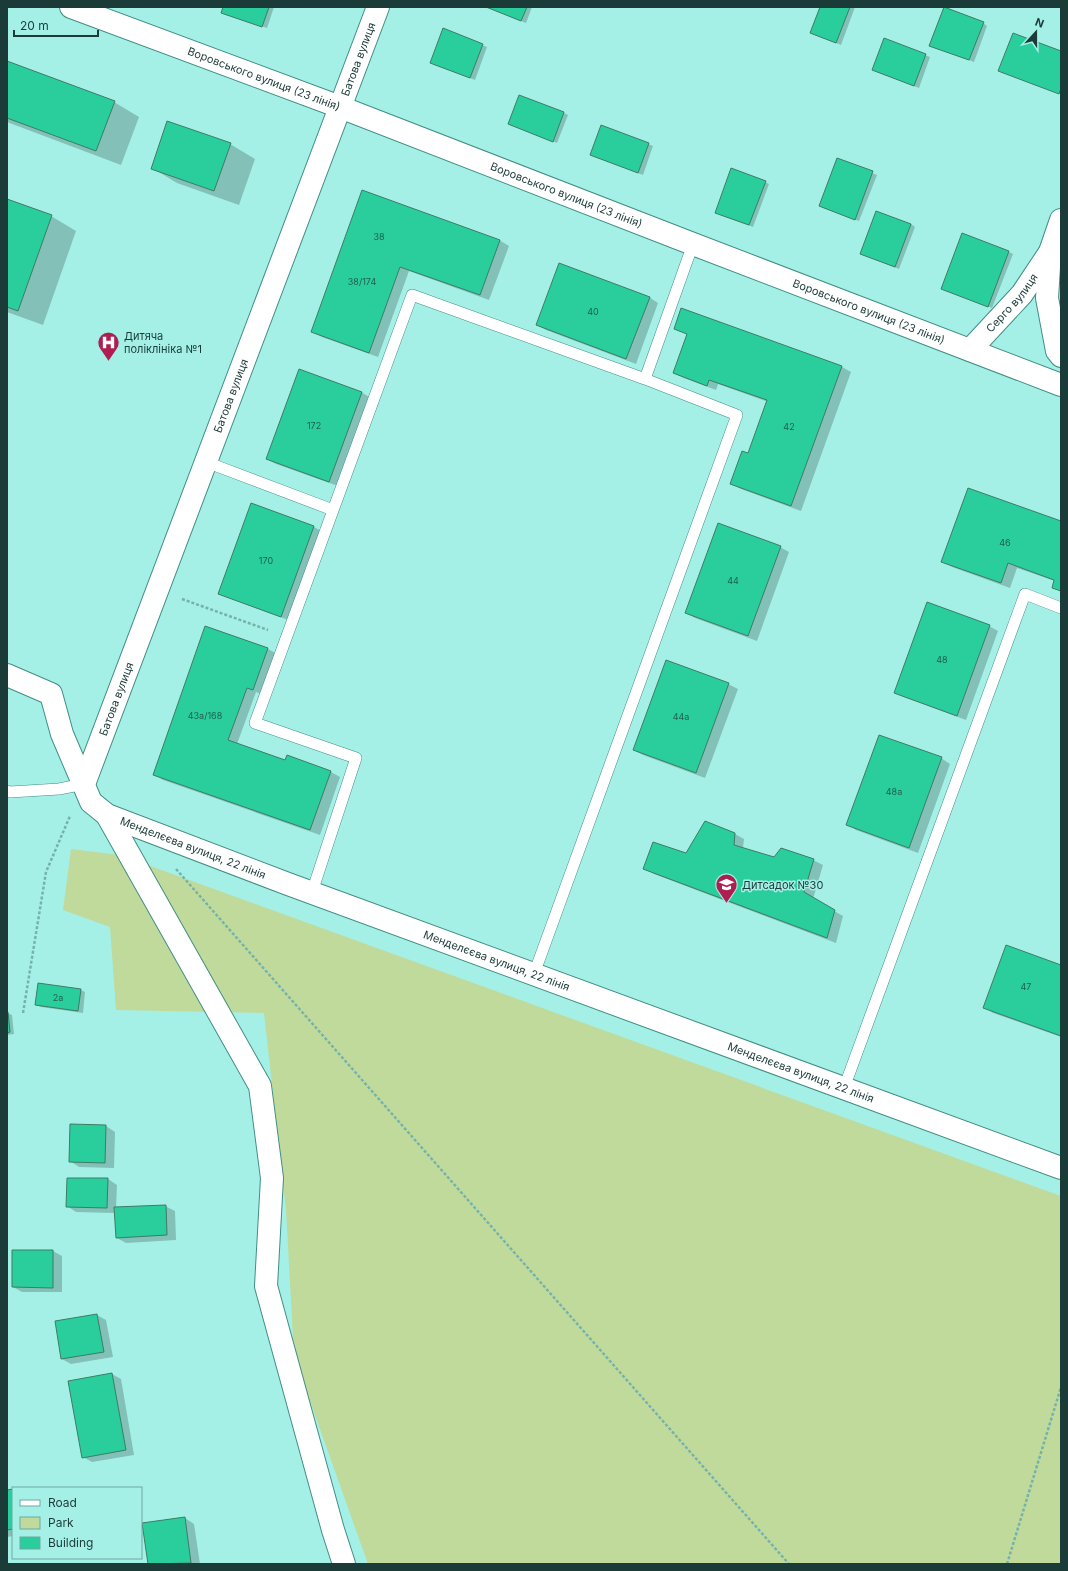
<svg xmlns="http://www.w3.org/2000/svg" width="1068" height="1571" font-family="Inter,sans-serif">
  <style>
    .green { fill: #bfda9b }
    .shadow { fill: #0003 }
    .building { fill: #2ace9d; stroke: #3d7c65 }
    .lines { fill: none; stroke-linecap: round; stroke-linejoin: round }
    .lane-casing { stroke: #428e86; stroke-width: 12 }
    .street-casing { stroke: #428e86; stroke-width: 24 }
    .path { stroke: #75b2ab; stroke-width: 2.5; stroke-dasharray: 3 2; stroke-linecap: butt }
    .lane { stroke: #fff; stroke-width: 11 }
    .street { stroke: #fff; stroke-width: 22 }
    .labels { text-anchor: middle; dominant-baseline: central; stroke-width: 3; stroke-linejoin: round; paint-order: stroke }
    .number-label { font-size: 9px; fill: #1f6051 }
    .street-label { font-size: 11px; fill: #1b3b38; stroke: #a4f0e7 }
    .poi-label { font-size: 11px; fill: #1b3b38; stroke: #a4f0e7; text-anchor: start }
  </style>
  <rect width="100%" height="100%" fill="#a4f0e7"/>
  <!-- green -->
  <path class="green" d="M71 849 120 855 1061 1196V1564H368L294 1356 286 1210 264 1013 116 1010 110 927 63 910Z"/>
  <!-- shadow -->
  <path class="shadow" d="M224 7H274L267 28 227 15Z
    M486 7H532L526 23Z
    M821 7H855L841 45 815 35Z
    M983 23 987 26 974 62 935 48Z
    M444 30 487 47 475 80 435 65Z
    M884 39 930 57 919 88 877 72Z
    M7 62 114 102 139 117 121 165 7 122Z
    M564 113 568 115 557 143 509 124Z
    M602 126 653 146 643 175 596 157Z
    M230 144 255 159 239 205 177 183 152 168Z
    M837 159 877 175 859 221 824 208Z
    M765 182 769 184 753 227 720 215Z
    M363 192 499 240 509 246 489 300 409 271 378 357 322 337 312 332Z
    M7 200 51 216 76 231 43 325 7 312Z
    M911 224 915 227 899 269 861 254Z
    M1009 252 1013 254 992 308 943 289Z
    M649 297 658 303 636 364 546 330 537 325Z
    M675 329 842 367 851 372 801 511 741 489 732 484 748 455 768 402 718 384 716 390 684 378 674 373 688 335Z
    M361 392 371 398 338 486 276 464 267 459Z
    M252 505 314 527 323 532 291 621 229 598 220 593Z
    M1061 522V592L1053 587 1055 581 1017 568 1010 588 952 567 943 561Z
    M780 547 789 552 757 641 695 618 686 613Z
    M989 626 998 631 966 720 904 697 895 692Z
    M206 627 268 649 277 654 263 695 256 692 237 744 285 761 287 756 331 772 340 777 320 835 163 780 154 774Z
    M728 684 738 689 705 778 643 755 634 750Z
    M941 758 950 764 918 853 856 830 847 824Z
    M705 822 735 834 744 839 743 848 774 858 813 860 823 865 813 899 843 916 836 943 654 874 645 869 686 854Z
    M1061 966V1037L993 1013 984 1007Z
    M39 985 81 990 85 992 83 1013 41 1007 36 1005Z
    M7 1013 12 1015 14 1034 7 1035Z
    M106 1126 115 1132 114 1168 79 1167 70 1161Z
    M108 1179 117 1185 116 1208 165 1206 175 1211 176 1240 126 1243 117 1238 115 1213 76 1212 67 1206Z
    M53 1251 62 1256V1292H22L13 1287Z
    M97 1315 106 1320 113 1357 71 1364 62 1359 56 1322Z
    M112 1374 121 1379 134 1455 92 1462 83 1457Z
    M13 1490V1536L7 1537V1491Z
    M185 1518 194 1524 200 1564H149L143 1524Z"/>
  <!-- building -->
  <path class="building" d="M223 7H269L262 27 221 13Z
    M486 7H527L521 21Z
    M820 7H850L836 43 810 33Z
    M944 7 984 22 969 60 929 46Z
    M443 28 483 44 470 78 430 63Z
    M1013 33 1061 51V88L1059 94 998 71Z
    M884 38 926 54 914 86 872 70Z
    M7 61 115 101 96 151 7 118Z
    M519 95 564 112 553 142 508 124Z
    M167 121 231 143 214 191 151 169Z
    M601 125 649 143 638 173 590 155Z
    M837 158 873 171 855 220 819 206Z
    M731 168 766 181 749 225 715 213Z
    M362 190 500 240 480 295 400 267 369 353 311 332Z
    M7 199 52 215 18 311 7 307Z
    M876 211 911 224 895 267 860 254Z
    M962 233 1009 251 988 307 941 289Z
    M559 263 650 297 626 359 536 325Z
    M681 308 842 366 791 506 730 484 742 451 748 453 767 400 709 380 707 386 673 373 687 334 674 329Z
    M299 369 362 392 329 482 266 459Z
    M968 488 1061 521V591L1052 588 1054 580 1008 563 1001 583 941 562Z
    M251 503 314 526 281 617 218 594Z
    M718 523 781 546 748 636 685 613Z
    M927 602 990 625 957 716 894 693Z
    M205 626 268 648 253 690 247 688 228 740 285 760 287 755 331 771 310 830 153 775Z
    M666 660 729 683 696 773 633 750Z
    M879 735 942 757 909 848 846 825Z
    M705 821 735 833 734 845 774 857 781 848 814 859 804 892 835 910 827 938 643 869 653 842 686 853Z
    M1006 945 1061 965V1036L983 1008Z
    M38 983 81 989 78 1011 35 1005Z
    M7 1012H8L10 1032 7 1033Z
    M70 1124 106 1125 105 1163 69 1162Z
    M67 1178H108L107 1208 66 1207Z
    M166 1205 167 1235 116 1238 114 1207Z
    M12 1250H53V1288L12 1287Z
    M97 1314 104 1352 61 1359 55 1321Z
    M112 1373 126 1450 82 1458 68 1381Z
    M13 1489V1529L7 1530V1490Z
    M185 1517 191 1563 148 1564 142 1523Z"/>
  <g class="lines">
    <defs>
      <path id="lane" d="M206 462 333 510
        M7 791 10 792 59 789 84 784
        M312 892 356 758 255 723 412 295 645 379
        M534 974 737 415 645 379 693 244
        M844 1088 1025 594 1061 608"/>
      <g id="street">
        <path id="s1" d="M71 7 340 107 693 244 1061 385"/>
        <path d="M1061 220 1050 252 1047 298 1057 351 1061 356"/>
        <path id="s2" d="M970 350 1022 294 1050 252"/>
        <path id="s3" d="M7 675 51 694 62 734 91 802 107 815 288 884 1061 1168"/>
        <path id="s4" d="M84 784 378 7"/>
        <path d="M107 815 260 1086 272 1178 266 1286 333 1530 344 1564"/>
      </g>
    </defs>
    <!-- lane casing -->
    <use href="#lane" class="lane-casing"/>
    <!-- street casing -->
    <use href="#street" class="street-casing"/>
    <!-- path -->
    <path class="path" d="M182 599 268 630
      M176 869 789 1564
      M23 1013 46 872 70 816
      M1007 1564 1061 1387"/>
    <!-- lane -->
    <use href="#lane" class="lane"/>
    <!-- street -->
    <use href="#street" class="street"/>
  </g>
  <!-- icons -->
  <defs>
    <symbol id="hospital-pin" viewBox="-11 -11 22 30"><path d="M0 17L-7.5 6A9.5 9.5 0 1 1 7.5 6Z" fill="#ae1e51" stroke="#a4f0e7"/><path d="M-5-5h3v3.5h4V-5h3V5h-3V1.5h-4V5h-3Z" fill="#fff"/></symbol>
    <symbol id="school-pin" viewBox="-11 -11 22 30"><path d="M0 17L-7.5 6A9.5 9.5 0 1 1 7.5 6Z" fill="#ae1e51" stroke="#a4f0e7"/><path d="M0-5L7-2L0 1L-7-2ZM-4 1L0 2.5L4 1V4Q0 6-4 4Z" fill="#fff"/></symbol>
  </defs>
  <g fill-rule="evenodd">
    <use href="#hospital-pin" x="96" y="330" width="25" height="34"/>
    <use href="#school-pin" x="714" y="872" width="25" height="34"/>
  </g>
  <g class="labels">
    <!-- number labels -->
    <g class="number-label">
      <text x="379" y="236">38</text>
      <text x="362" y="281">38/174</text>
      <text x="593" y="311">40</text>
      <text x="314" y="425">172</text>
      <text x="789" y="426">42</text>
      <text x="1005" y="542">46</text>
      <text x="266" y="560">170</text>
      <text x="733" y="580">44</text>
      <text x="942" y="659">48</text>
      <text x="205" y="715">43а/168</text>
      <text x="681" y="716">44а</text>
      <text x="894" y="791">48а</text>
      <text x="1026" y="986">47</text>
      <text x="58" y="997">2а</text>
    </g>
    <!-- street labels -->
    <g class="street-label">
      <text stroke="none"><textPath href="#s4" startOffset="775">Батова вулиця</textPath></text>
      <text stroke="none"><textPath href="#s1" startOffset="206">Воровського вулиця (23 лiнiя)</textPath></text>
      <text stroke="none"><textPath href="#s1" startOffset="530">Воровського вулиця (23 лiнiя)</textPath></text>
      <text stroke="none"><textPath href="#s2" startOffset="63">Серго вулиця</textPath></text>
      <text stroke="none"><textPath href="#s1" startOffset="854">Воровського вулиця (23 лiнiя)</textPath></text>
      <text stroke="none"><textPath href="#s4" startOffset="415">Батова вулиця</textPath></text>
      <text stroke="none"><textPath href="#s4" startOffset="91">Батова вулиця</textPath></text>
      <text stroke="none"><textPath href="#s3" startOffset="276">Менделєєва вулиця, 22 лінія</textPath></text>
      <text stroke="none"><textPath href="#s3" startOffset="600">Менделєєва вулиця, 22 лінія</textPath></text>
      <text stroke="none"><textPath href="#s3" startOffset="924">Менделєєва вулиця, 22 лінія</textPath></text>
    </g>
    <!-- poi labels -->
    <g class="poi-label">
      <text x="124" y="336">Дитяча<tspan x="124" dy="13">поліклініка №1</tspan></text>
      <text x="742" y="885">Дитсадок №30</text>
    </g>
  </g>
  <!-- border -->
  <rect width="1068" height="1571" fill="none" stroke="#1b3b38" stroke-width="16"/>
  <!-- legend -->
  <rect x="12" y="1487" width="130" height="72" fill="#a4f0e7" stroke="#6da8a1"/>
  <rect x="20" y="1500" width="20" height="6" fill="#ffffff" stroke="#6da8a1"/>
  <text x="48" y="1507" font-size="12" fill="#1b3b38">Road</text>
  <rect x="20" y="1517" width="20" height="12" fill="#bfda9b" stroke="#6da8a1"/>
  <text x="48" y="1527" font-size="12" fill="#1b3b38">Park</text>
  <rect x="20" y="1537" width="20" height="12" fill="#2ace9d" stroke="#6da8a1"/>
  <text x="48" y="1547" font-size="12" fill="#1b3b38">Building</text>
  <!-- north arrow -->
  <g transform="translate(1036 32) rotate(21)" stroke="#a4f0e7" stroke-width="3" paint-order="stroke">
  <path d="M0-3L7 15L0 10L-7 15Z" fill="#1b3b38"/>
  <text y="-6" font-size="11" font-weight="bold" text-anchor="middle" fill="#1b3b38">N</text>
  </g>
  <!-- scale -->
  <path d="M14 30v6h84v-6" fill="none" stroke="#1b3b38" stroke-width="2"/>
  <text x="20" y="30" font-size="12" fill="#1b3b38" stroke="#a4f0e7" stroke-width="3" paint-order="stroke">20 m</text>
</svg>
